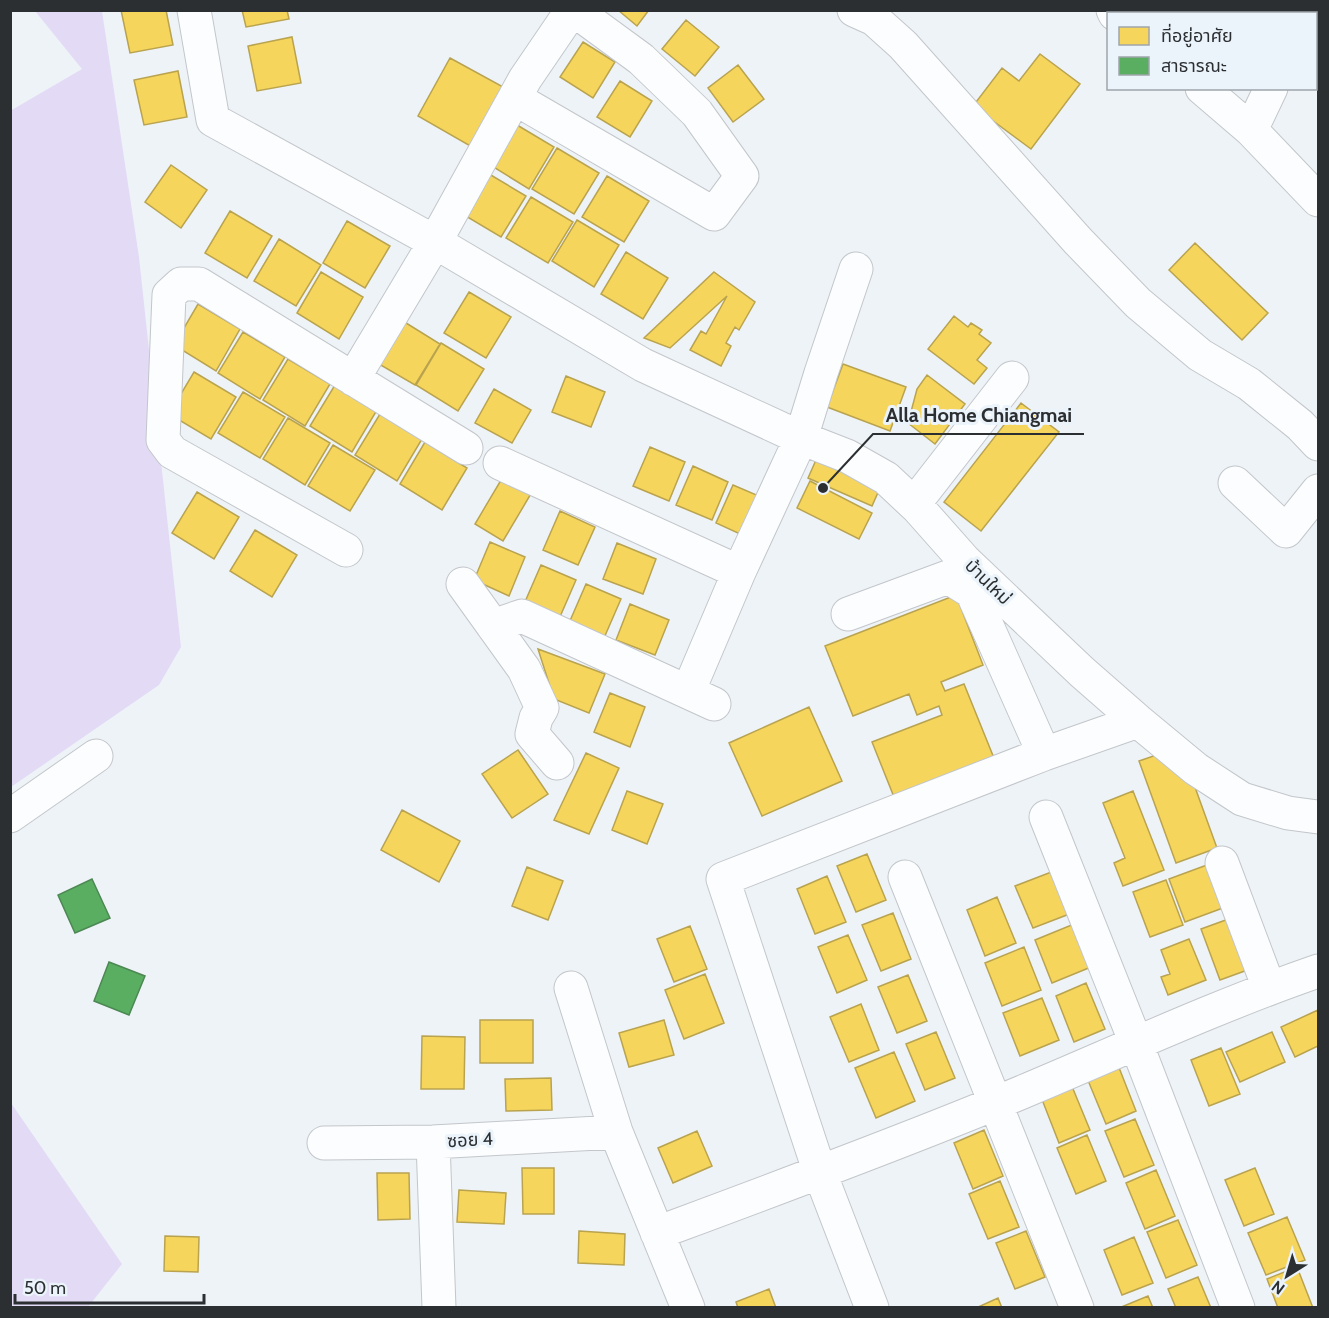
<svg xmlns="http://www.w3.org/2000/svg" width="1329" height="1318" font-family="Cabin,'Noto Sans Thai',sans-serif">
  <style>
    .green { fill: #e3dbf6 }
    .homes { fill: #f6d55c; stroke: #b9a34f; stroke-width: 1.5 }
    .public { fill: #5aae61; stroke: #4c8853; stroke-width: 1.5 }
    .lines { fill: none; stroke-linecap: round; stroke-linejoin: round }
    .minor-casing { stroke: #c3c6ca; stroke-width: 35 }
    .minor { stroke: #fcfdfe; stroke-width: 33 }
    .labels { text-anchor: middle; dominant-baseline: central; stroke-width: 6; stroke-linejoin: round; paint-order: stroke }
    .street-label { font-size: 18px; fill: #2c2f32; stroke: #ebf3fb }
    .leader { fill: none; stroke: #2c2f32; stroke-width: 2 }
    .callout-dot { fill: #2c2f32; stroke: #ebf3fb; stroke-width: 2 }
    .callout-label { font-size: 20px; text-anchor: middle; font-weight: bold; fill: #2c2f32; stroke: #ebf3fb; stroke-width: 6; stroke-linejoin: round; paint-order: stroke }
  </style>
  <rect width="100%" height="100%" fill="#eef3f8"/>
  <!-- green -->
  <path class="green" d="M35 11H102L139 257 181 647 159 685 11 787 10 111 82 69Z
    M11 1103 122 1264 88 1307H11Z"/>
  <!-- homes -->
  <path class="homes" d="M121 10H166L173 45 130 53Z
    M242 10H287L289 19 246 27Z
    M618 10H649L637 26Z
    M686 20 719 47 695 76 662 49Z
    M292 37 301 83 257 91 248 46Z
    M583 42 615 62 593 98 560 77Z
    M1040 54 1080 84 1031 149 973 106 1002 68 1019 81Z
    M450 58 505 88 472 147 418 116Z
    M738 65 764 99 733 122 708 88Z
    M178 71 187 117 144 125 134 80Z
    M620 81 652 101 630 137 597 117Z
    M512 122 554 147 529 189 487 163Z
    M557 148 599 173 574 214 532 189Z
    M171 165 207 190 181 228 145 202Z
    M484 171 526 196 501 237 459 212Z
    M607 176 649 201 624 242 582 217Z
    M531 197 573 222 548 263 506 238Z
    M230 211 272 236 247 278 205 253Z
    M577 220 619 245 594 287 552 261Z
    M347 221 390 246 365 288 323 263Z
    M279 239 321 265 296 306 254 281Z
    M1195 243 1268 313 1242 340 1169 270Z
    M626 252 668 278 643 319 601 294Z
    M321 272 363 297 339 339 297 313Z
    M714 272 755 302 739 330 735 327 726 343 731 346 721 366 690 350 701 331 706 334 727 296 670 348 644 338Z
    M469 292 511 317 486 358 444 333Z
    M198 304 240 329 216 371 174 345Z
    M954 316 968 327 971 323 982 330 979 334 991 343 977 360 987 368 974 384 928 349Z
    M398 318 440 344 415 385 372 360Z
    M243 332 285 357 260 399 218 373Z
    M441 343 484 369 458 411 416 385Z
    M288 359 330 384 305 426 263 400Z
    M843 364 906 387 890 431 827 407Z
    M194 372 236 397 211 439 169 414Z
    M927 375 965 404 935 444 908 423 917 389Z
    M566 376 605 392 591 427 552 412Z
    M335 385 377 410 352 452 310 426Z
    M494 389 531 410 512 443 475 423Z
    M243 392 285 417 260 458 218 433Z
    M1021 403 1059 432 981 531 944 502Z
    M380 414 422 439 397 481 355 455Z
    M288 418 330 443 305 485 263 459Z
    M425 442 467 468 442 510 400 484Z
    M333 445 375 470 350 511 308 486Z
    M650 447 685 462 669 501 633 486Z
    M820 451 884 479 872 506 808 478Z
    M693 466 728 482 712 520 676 505Z
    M504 475 532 492 503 541 475 524Z
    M810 481 872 513 859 539 797 508Z
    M733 485 768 500 751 539 716 523Z
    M197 492 239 517 214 559 172 533Z
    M560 511 595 527 578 565 543 550Z
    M255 530 297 555 272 597 230 571Z
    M490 542 525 557 509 596 474 580Z
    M617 543 656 559 643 594 603 579Z
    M541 565 576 580 559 619 524 604Z
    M586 584 621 599 604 638 569 623Z
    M956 595 983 665 941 682 945 691 964 684 998 768 898 807 872 742 942 715 939 706 917 715 909 694 853 716 825 646Z
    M630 604 669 620 655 655 616 640Z
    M538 649 605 674 589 713 554 699Z
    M610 693 645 707 630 747 594 732Z
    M809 707 842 781 762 816 729 743Z
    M518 750 548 794 512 818 482 774Z
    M1165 752 1192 779 1217 848 1176 863 1139 761Z
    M586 753 619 768 589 834 554 820Z
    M627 791 663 804 647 844 612 830Z
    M1133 791 1164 870 1123 886 1114 863 1125 858 1103 803Z
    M402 810 460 841 439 882 381 850Z
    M867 854 886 900 856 912 837 866Z
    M1215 862 1231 905 1185 922 1169 879Z
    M527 867 563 881 548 920 512 906Z
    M1054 871 1072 913 1033 928 1015 886Z
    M827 876 846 922 815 934 797 889Z
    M1166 880 1183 925 1150 937 1133 892Z
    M997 897 1016 943 985 956 967 910Z
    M893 913 911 959 881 971 862 925Z
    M1234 917 1253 968 1220 980 1201 929Z
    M1074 924 1091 967 1052 983 1035 940Z
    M690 926 707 969 674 982 657 939Z
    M848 935 867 980 837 993 818 947Z
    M1189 939 1206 980 1168 995 1161 977 1170 974 1161 950Z
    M1024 947 1041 990 1002 1006 985 963Z
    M705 974 724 1023 684 1039 665 990Z
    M908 975 927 1021 897 1033 878 987Z
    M1086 983 1105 1029 1074 1042 1056 996Z
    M1042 998 1059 1040 1020 1056 1003 1013Z
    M861 1004 879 1050 849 1062 830 1017Z
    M1318 1010V1046L1295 1057 1281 1027Z
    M480 1020H533V1063H480Z
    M664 1020 674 1055 629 1067 619 1033Z
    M936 1032 955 1078 925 1090 906 1044Z
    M1272 1032 1285 1062 1240 1082 1226 1052Z
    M422 1036 465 1037 464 1089H421Z
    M1221 1048 1240 1094 1209 1106 1191 1060Z
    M894 1052 915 1101 876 1118 855 1068Z
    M1118 1065 1136 1111 1106 1124 1087 1078Z
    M551 1078 552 1110 506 1111 505 1079Z
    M1071 1084 1090 1130 1059 1143 1041 1097Z
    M1135 1119 1154 1165 1124 1177 1105 1131Z
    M984 1130 1003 1176 973 1189 954 1143Z
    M697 1131 712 1166 673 1183 658 1148Z
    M1087 1135 1106 1181 1076 1194 1057 1148Z
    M522 1168H554V1214H523Z
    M1255 1168 1274 1214 1244 1226 1225 1180Z
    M1156 1170 1175 1216 1145 1229 1126 1183Z
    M377 1173H409L410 1219 378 1220Z
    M1000 1181 1019 1227 988 1239 969 1194Z
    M459 1190 506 1193 504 1224 457 1222Z
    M1287 1217 1305 1260 1266 1275 1248 1233Z
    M1178 1220 1197 1265 1166 1278 1147 1232Z
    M579 1231 625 1234 624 1265 578 1263Z
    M1026 1231 1045 1277 1015 1289 996 1243Z
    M165 1236 199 1237 198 1272 164 1271Z
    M1134 1237 1153 1283 1122 1295 1104 1250Z
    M1297 1267 1313 1308H1278L1267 1279Z
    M1198 1277 1211 1308H1176L1168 1289Z
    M769 1289 776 1308H738L736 1302Z
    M1148 1296 1153 1308H1119Z
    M998 1298 1002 1308H976Z"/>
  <!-- public -->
  <path class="public" d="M92 879 110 918 75 933 58 895Z
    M109 962 145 976 129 1015 94 1001Z"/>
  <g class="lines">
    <defs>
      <path id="minor" d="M194 10 213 120 435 242 643 365 801 438 847 456 886 478 918 508 965 561 1082 672 1138 721 1196 769 1242 799 1288 813 1318 817
        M854 10 874 19 903 45 1078 241 1138 303 1200 355 1249 384 1300 425 1318 444
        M1113 10 1115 14
        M1316 16 1318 13
        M1202 88 1251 130 1318 200
        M516 99 714 214 742 176 697 113 641 59 574 10
        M1251 130 1271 88
        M353 379 435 242 525 79 572 10
        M500 463 739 572
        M1235 483 1286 531 1318 491
        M914 504 1012 378
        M346 550 172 452 163 440 169 295 181 284H199L466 448
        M463 584 524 669 542 708 536 718 532 734 557 763
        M848 614 948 577 972 592 1044 754
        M493 626 522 616 714 704
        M688 692 739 572 801 438 821 373 856 269
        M10 816 96 756
        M1046 817 1136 1043 1238 1308
        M1222 863 1269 988
        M905 877 1077 1308
        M571 988 616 1132 688 1308
        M433 1142 439 1308
        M324 1143 433 1142 616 1132
        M657 1233C770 1191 884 1149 996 1103 1103 1059 1208 1009 1318 971
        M872 1308 820 1173 723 879 1044 754 1138 721"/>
    </defs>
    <!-- minor casing -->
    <use href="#minor" class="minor-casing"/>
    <!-- minor -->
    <use href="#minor" class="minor"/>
  </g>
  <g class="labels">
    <!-- street labels -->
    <g class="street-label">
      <text transform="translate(988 582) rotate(44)">บ้านใหม่</text>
      <text transform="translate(470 1140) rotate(-3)">ซอย 4</text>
    </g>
  </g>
  <!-- callouts -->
  <path class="leader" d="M823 488L873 434H1084"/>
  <circle class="callout-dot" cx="823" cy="488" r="6"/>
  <g class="callout-label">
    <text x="979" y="422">Alla Home Chiangmai</text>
  </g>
  <!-- border -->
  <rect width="1329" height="1318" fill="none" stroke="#2c2f32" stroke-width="24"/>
  <!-- legend -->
  <rect x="1107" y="12" width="210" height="78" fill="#ebf3fb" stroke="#9fa5ab" stroke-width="1.5"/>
  <rect x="1119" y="27" width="30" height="18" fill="#f6d55c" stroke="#9fa5ab" stroke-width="1.5"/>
  <text x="1161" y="42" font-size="18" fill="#2c2f32">ที่อยู่อาศัย</text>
  <rect x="1119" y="57" width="30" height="18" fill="#5aae61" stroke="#9fa5ab" stroke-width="1.5"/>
  <text x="1161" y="72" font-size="18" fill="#2c2f32">สาธารณะ</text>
  <!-- north arrow -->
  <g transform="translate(1287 1276) rotate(217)" stroke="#ebf3fb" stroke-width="4.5" paint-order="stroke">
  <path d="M0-4.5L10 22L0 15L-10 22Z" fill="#2c2f32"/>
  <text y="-9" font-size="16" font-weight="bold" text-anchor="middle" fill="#2c2f32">N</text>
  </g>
  <!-- scale -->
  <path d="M15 1294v9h189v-9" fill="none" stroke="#2c2f32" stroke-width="3"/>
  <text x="24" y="1294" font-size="18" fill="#2c2f32" stroke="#ebf3fb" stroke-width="4.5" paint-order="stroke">50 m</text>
</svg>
